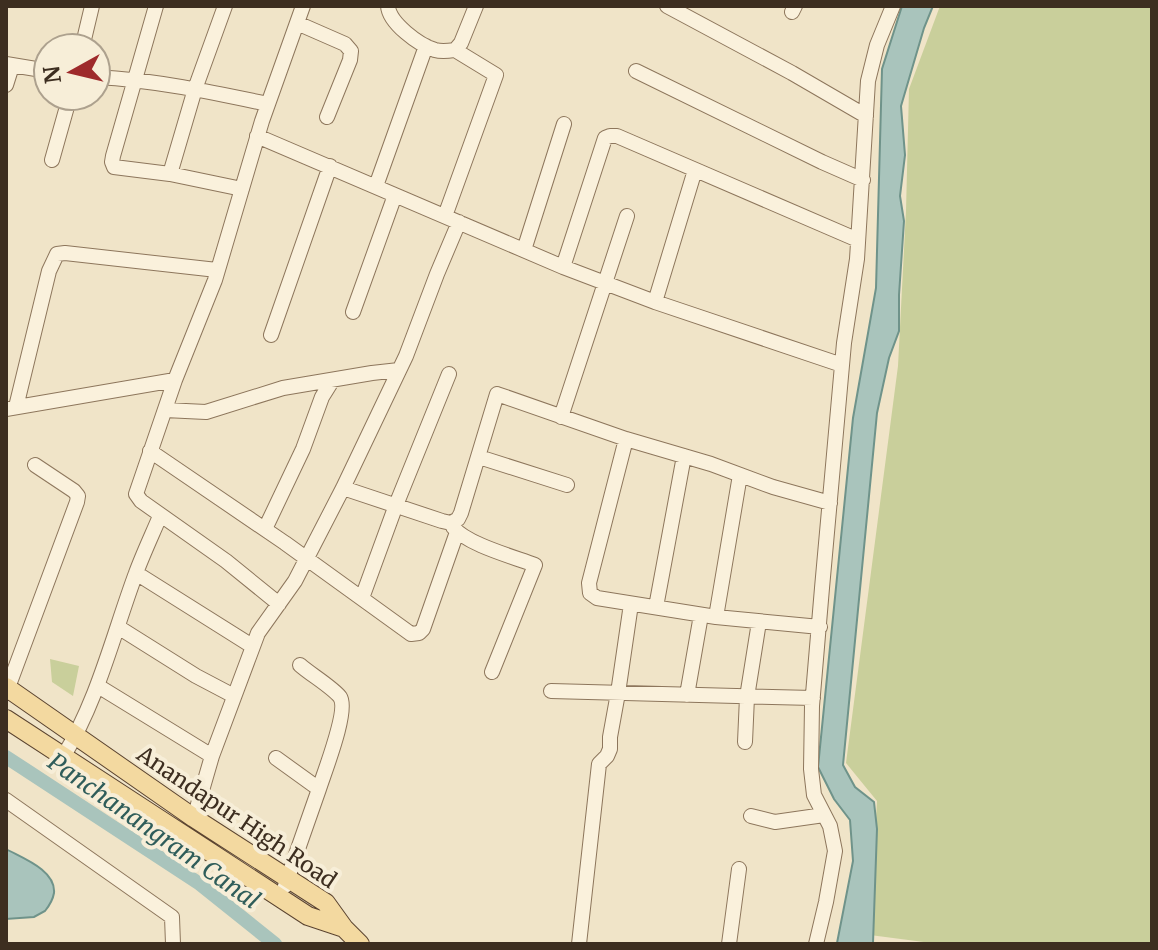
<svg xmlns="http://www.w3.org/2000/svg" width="1158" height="950" font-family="Merriweather,serif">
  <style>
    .green { fill: #c9cf9b }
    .water { fill: #a9c4bc; stroke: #6f938a; stroke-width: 2 }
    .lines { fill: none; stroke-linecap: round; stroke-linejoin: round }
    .canal { stroke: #a9c4bc; stroke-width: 14 }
    .minor-casing { stroke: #8d765c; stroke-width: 16 }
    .major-casing { stroke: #5b4430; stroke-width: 20 }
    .minor { stroke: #faf1dc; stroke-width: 14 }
    .major { stroke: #f3d9a0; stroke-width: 18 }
    .labels { text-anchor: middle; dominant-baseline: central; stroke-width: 8; stroke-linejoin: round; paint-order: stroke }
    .street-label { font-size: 22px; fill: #3d2e20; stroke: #f7eed8 }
    .water-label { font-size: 24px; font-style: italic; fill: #2f5d5a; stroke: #f7eed8 }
  </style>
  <rect width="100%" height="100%" fill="#f0e4c8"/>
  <!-- green -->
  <path class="green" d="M940 6H1152V944H939L870 935 877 801 846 763 898 366 906 211 909 89Z
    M50 659 79 666 73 696 52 682Z"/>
  <!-- water -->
  <path class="water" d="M902 6H933L924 28 901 106 905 155 900 196 904 221 899 295V331L889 358 877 413 843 765 855 787 874 802 877 829 873 943H837L853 861 850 820 834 799 818 767 853 418 876 288 882 69Z
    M6 849C22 858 56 870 54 893 53 899 49 906 45 911L34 917 6 919Z"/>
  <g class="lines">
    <!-- canal -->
    <path class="canal" d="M6 757 200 884 275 944"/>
    <defs>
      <path id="minor" d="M156 6 113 156 112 162 114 167 170 174 242 189
        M388 6C389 23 419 45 435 50 442 52 448 51 455 50L461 43 476 6
        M667 6 792 73 866 116
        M792 12 795 6
        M297 23 345 44 351 51 350 60 327 117
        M82 48 92 6
        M6 64 48 71
        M636 71 822 162 863 180
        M96 77C154 80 211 92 268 104
        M6 85 12 66
        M257 136 563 267 655 302 842 365
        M52 160 70 96
        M170 174 195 89 225 6
        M376 186 426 46
        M445 216 496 75 455 50
        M524 250 564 124
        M563 267 605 138 610 136H617L858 240
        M655 302 695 170
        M353 312 395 195
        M271 335 330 166
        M16 407 49 271 57 254 65 253 217 270
        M6 409 175 380
        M165 410 206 412 283 388 372 373 399 370
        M561 417 627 216
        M626 439 589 583 590 593 597 598 716 617 820 627
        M150 451 285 543 411 634 419 633 423 629 457 532
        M479 457 567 485
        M343 488 442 521 451 523 458 519 461 513 497 394 626 439 711 464 773 487 830 503
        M453 527C466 544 514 557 535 565L492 672
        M265 529 303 449 322 397 332 381
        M136 573 252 646
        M362 598 396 505 449 374
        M279 604 226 561 141 501 136 494 175 380 215 280 262 121 303 6
        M656 607 684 456
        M716 617 740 475
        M118 627 196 676 234 696
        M300 665C310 674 332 687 340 697 349 710 324 773 319 789
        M98 686 212 756
        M551 691 813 698
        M6 693 77 502 78 496 74 491 35 465
        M687 695 701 615
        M745 742 747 697 759 622
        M63 757C98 700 113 635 136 573 143 554 152 535 160 516
        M276 758 319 789 285 886
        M6 800 172 917 173 944
        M751 816 775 822 824 815
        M194 818 212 756 258 633 295 581 343 488 406 356 437 274 459 222
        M579 944 599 764 607 756 610 749V737L618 693 631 604
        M729 944 739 869
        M816 944 826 902 835 851 830 826 814 795 811 769 812 706 822 588 844 343 857 259 868 81 877 45 893 6"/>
      <path id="major" d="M6 687 194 818 326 903 344 928 360 944
        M6 719 308 916 344 928"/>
    </defs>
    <!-- minor casing -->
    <use href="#minor" class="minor-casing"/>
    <!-- major casing -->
    <use href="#major" class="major-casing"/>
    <!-- minor -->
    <use href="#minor" class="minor"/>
    <!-- major -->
    <use href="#major" class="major"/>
  </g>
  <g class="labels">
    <!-- street labels -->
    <g class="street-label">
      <text transform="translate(237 817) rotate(34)">Anandapur High Road</text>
    </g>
    <!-- water labels -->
    <g class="water-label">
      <text transform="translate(154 831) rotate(35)">Panchanangram Canal</text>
    </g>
  </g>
  <!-- border -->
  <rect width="1158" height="950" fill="none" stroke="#3d2e20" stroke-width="16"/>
  <!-- north arrow -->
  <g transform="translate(72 72) rotate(262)"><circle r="38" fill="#f7eed8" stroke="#ada18e" stroke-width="2"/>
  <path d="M0-6L14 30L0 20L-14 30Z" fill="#9e2a2b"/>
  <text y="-12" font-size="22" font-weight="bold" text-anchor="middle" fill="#3d2e20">N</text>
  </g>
</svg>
